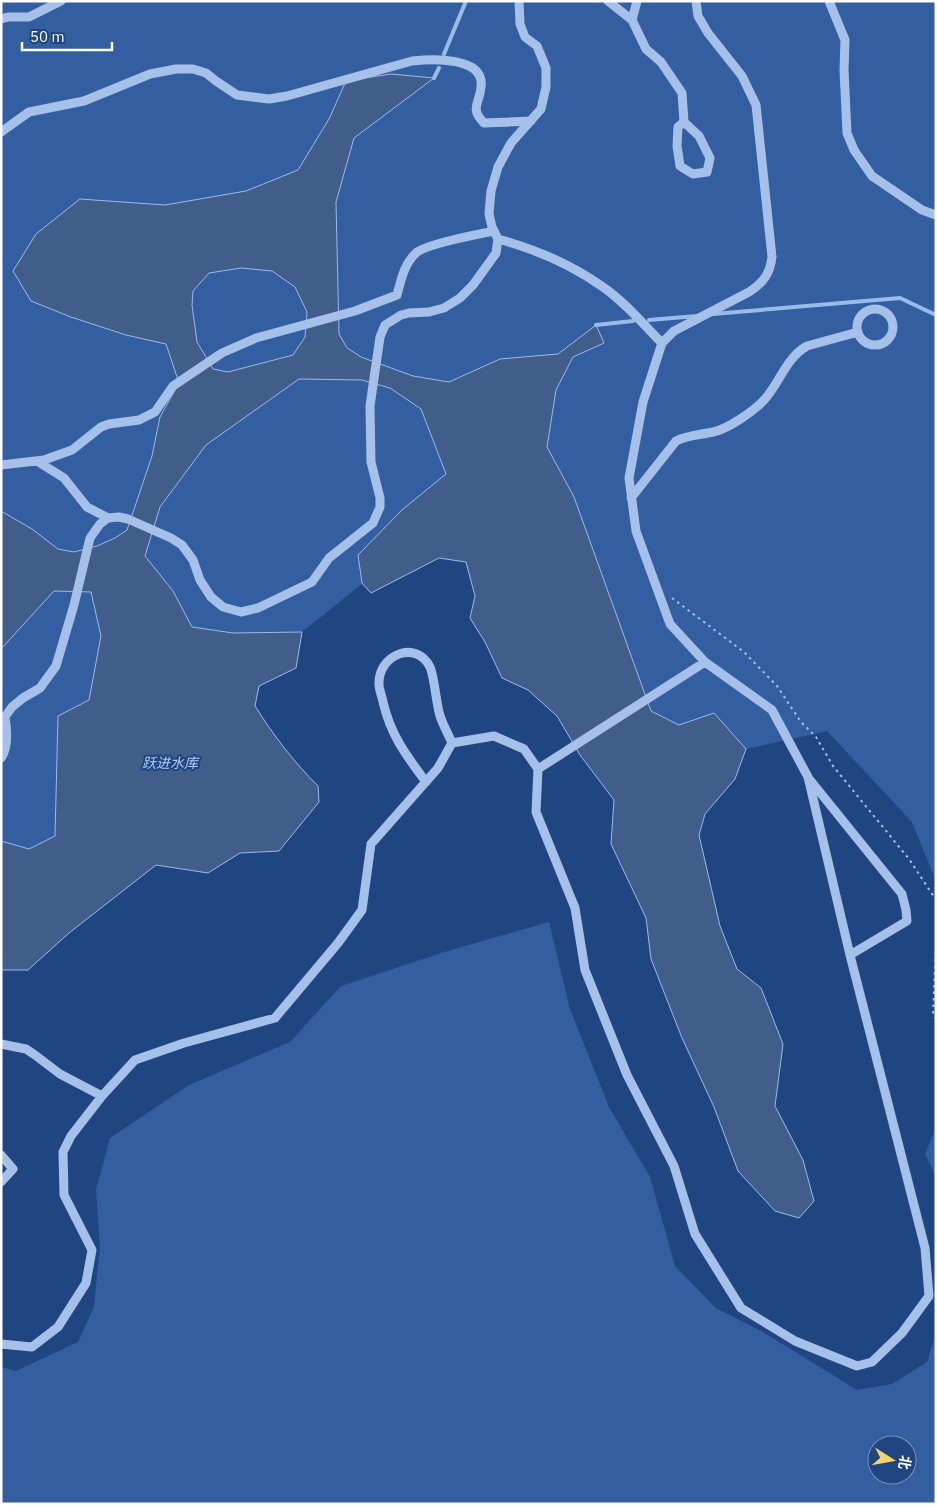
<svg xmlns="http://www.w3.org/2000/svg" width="937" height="1505" font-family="'IBM Plex Sans','Noto Sans SC',sans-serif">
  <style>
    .green { fill: #335fa1; fill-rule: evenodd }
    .water { fill: #415d8a; stroke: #9abbea; fill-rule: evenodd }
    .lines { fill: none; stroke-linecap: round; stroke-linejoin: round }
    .stream { stroke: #9abbea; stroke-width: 4 }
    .path { stroke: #a6c1e9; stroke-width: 2; stroke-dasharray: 2.5 4; stroke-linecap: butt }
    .minor { stroke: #a6c1e9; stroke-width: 9 }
    .labels { text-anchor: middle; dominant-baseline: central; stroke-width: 4; stroke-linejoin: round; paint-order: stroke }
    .water-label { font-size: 14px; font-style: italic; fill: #b2cbf0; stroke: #204682 }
  </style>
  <rect width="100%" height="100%" fill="#204682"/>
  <!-- green -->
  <path class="green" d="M1 1H936V881L912 822 827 731 746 749 735 779 705 814 699 835 720 926 737 969 761 988 783 1044 775 1106 803 1160 814 1201 799 1218 775 1211 738 1171 714 1107 682 1038 651 959 646 918 611 844 614 800 580 755 557 716 528 690 502 678 485 642 470 618 475 596 465 562 439 558 371 593 362 584 302 632 296 668 259 686 255 706C274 736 293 761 318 786L319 802 279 851 240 853 208 873 156 865 69 933 28 970H1Z
    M549 922 570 1009 609 1107 650 1177 675 1266 716 1308 763 1332 857 1390 892 1384 927 1362 936 1334V1504H1V1367L16 1371 78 1342 94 1307 100 1245 96 1190 110 1138 189 1085 290 1042 341 986 451 950ZM877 1445H907V1475H877Z
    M936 1128V1176L925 1154Z"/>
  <!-- water -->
  <path class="water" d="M391 74 434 78 354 138 336 202 339 334 347 348 361 357 413 376 449 382 500 359 558 354 596 325 604 343 573 357 556 390 547 447 574 497 651 711 679 725 714 713 746 749 735 779 705 814 699 835 720 926 737 969 761 988 783 1044 775 1106 803 1160 814 1201 799 1218 775 1211 738 1171 714 1107 682 1038 651 959 646 918 611 844 614 800 580 755 557 716 528 690 502 678 485 642 470 618 475 596 466 562 439 558 371 593 362 583 358 555 403 509 446 474 421 409 390 388 362 380 299 379 206 445 160 507 145 556 173 591 192 627 233 633 302 632 296 668 259 686 255 706C274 736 293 761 318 786L319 802 279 851 240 853 208 873 156 865 69 933 28 970H1V841L29 849 55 836 58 716 89 700 101 636 91 592 54 591 1 649V511L32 529 58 549 74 552 97 546 115 538 127 530 152 456 160 417 179 383 166 344 126 335 71 317 31 301 13 271 36 234 80 199 165 205 246 191 298 170 329 119 346 81ZM241 268 272 271 295 287 307 312 305 337 293 355 228 372 213 369 197 342 192 305 193 291 209 273Z"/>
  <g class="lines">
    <!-- stream -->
    <path class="stream" d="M444 54 466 1
      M434 78 439 68
      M713 314 900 298 936 315
      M649 320 697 316
      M596 325 633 321"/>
    <!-- path -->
    <path class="path" d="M672 598 744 652 777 686 801 722 816 737 833 766 909 859 936 900
      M936 946 933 1014 936 1019"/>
    <!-- minor -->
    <path class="minor" d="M608 1 632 20
      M637 1 632 20 646 49 661 62 682 93 684 122 699 136 710 158 707 172 693 174 680 166 677 146 678 127 684 122
      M829 1 845 40 844 70 847 133 854 150 872 176 922 210 936 215
      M1 19 8 17H29L61 1
      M1 132 29 112 84 101 150 74 176 69H193L206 73 216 81 237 95 269 99 287 96 412 61C431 59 485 56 481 87 480 103 469 108 484 123L531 121
      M498 239C535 249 572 265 603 287 626 303 643 324 662 343
      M857 327a18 18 0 1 1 36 0a18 18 0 1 1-36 0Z
      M37 461 64 478 87 507 108 518
      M1 465 44 460 72 450 101 427 109 424 139 420 155 412 173 386 222 353 256 338 355 311 397 295C401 280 404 264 416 253 425 244 479 234 494 231
      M631 498 676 441C688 435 700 435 713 432 728 429 754 411 765 399 780 382 786 358 807 346L858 332
      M1 758C9 747 7 729 5 717L12 707 23 698 40 688 56 666 74 605 90 538 100 524 108 518 119 517 128 519 171 538 182 545 193 560 200 580 211 597 223 607 241 612 258 608 312 582 329 558 373 523 380 507V498L371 462 370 406 380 337 385 325 401 315 409 313 429 312 444 308 460 298 473 285 496 253 498 239 492 227 489 214 491 191 498 167 511 143 541 109 546 87V68L537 46 525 37 520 24 519 1
      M538 769 705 662
      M810 780 902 894 906 910 907 921 850 955
      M426 782C406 755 391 736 383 702 382 696 379 690 379 684 378 655 416 639 430 667 434 676 436 700 439 712 441 722 448 733 452 743
      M1 1044 26 1049 35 1055 60 1074 102 1096
      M1 1155 13 1169 1 1182
      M1 1344 32 1347 58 1327 86 1283 92 1250 64 1195 63 1152 71 1136 102 1096 135 1060 184 1043 275 1018 338 943 362 910 371 844 438 768 452 743 494 736 524 749 538 769 536 812 575 908 585 970 627 1075 674 1166 695 1234 741 1308 795 1341 857 1366 872 1362 902 1333 929 1296 925 1248 850 955 808 777 772 710 705 662 670 624 636 531 629 478 643 402 662 343 674 331 749 292C763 283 770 274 772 257L756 105 742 76 708 33 698 16 696 1"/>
  </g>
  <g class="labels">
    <!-- water labels -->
    <g class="water-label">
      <text x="170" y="763">跃进水库</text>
    </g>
  </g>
  <!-- border -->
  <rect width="937" height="1505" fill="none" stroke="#ffffff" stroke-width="5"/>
  <!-- north arrow -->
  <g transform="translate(892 1460) rotate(101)"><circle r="24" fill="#204682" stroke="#7990b4"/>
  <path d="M0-4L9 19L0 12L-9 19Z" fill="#f6d467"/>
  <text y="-8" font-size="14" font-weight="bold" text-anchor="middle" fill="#ffffff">北</text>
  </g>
  <!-- scale -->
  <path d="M22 42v8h90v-8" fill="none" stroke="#ffffff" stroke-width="2.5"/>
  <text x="30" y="42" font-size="15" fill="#ffffff" stroke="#204682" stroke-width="4" paint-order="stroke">50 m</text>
</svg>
